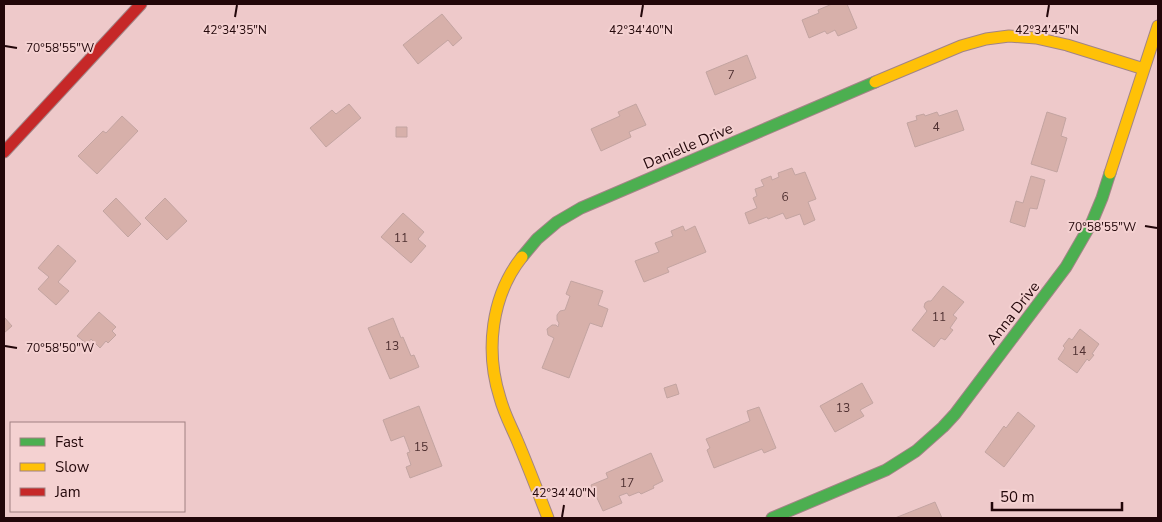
<svg xmlns="http://www.w3.org/2000/svg" width="1162" height="522" font-family="'Nunito Sans',sans-serif">
  <style>
    .building { fill: #d7b0aa; stroke: #c3a4a1 }
    .lines { fill: none; stroke-linecap: round; stroke-linejoin: round }
    .fast-casing { stroke: #a28486; stroke-width: 13 }
    .slow-casing { stroke: #a28486; stroke-width: 13 }
    .jam-casing { stroke: #a28486; stroke-width: 13 }
    .fast { stroke: #4caf50; stroke-width: 11 }
    .slow { stroke: #ffc107; stroke-width: 11 }
    .jam { stroke: #c62828; stroke-width: 11 }
    .ticks { fill: none; stroke: #220609; stroke-width: 2 }
    .labels { text-anchor: middle; dominant-baseline: central; stroke-width: 4; stroke-linejoin: round; paint-order: stroke }
    .number-label { font-size: 12px; fill: #4f3031 }
    .street-label { font-size: 15px; fill: #220609; stroke: #f4d1d1 }
    .ticks-label { font-size: 12px; text-anchor: middle; fill: #220609; stroke: #f4d1d1; stroke-width: 4; stroke-linejoin: round; paint-order: stroke }
  </style>
  <rect width="100%" height="100%" fill="#eec9ca"/>
  <!-- building -->
  <path class="building" d="M832 4H847L857 28 838 36 835 30 827 34 825 31 809 38 802 20 819 13 818 10Z
    M442 14 462 38 453 46 448 40 418 64 403 45Z
    M747 55 756 78 715 95 706 72Z
    M349 104 361 118 326 147 310 128 332 110 336 114Z
    M636 104 646 125 629 132 631 137 601 151 591 129 620 116 618 112Z
    M957 110 964 130 915 147 907 123 917 120 916 116 924 114 925 116 937 112 939 116Z
    M1047 112 1066 118 1061 136 1067 138 1057 172 1031 164Z
    M122 116 138 131 97 174 78 156 103 131 106 133Z
    M396 127H407V137H396Z
    M792 168 795 175 805 172 816 199 808 202 815 220 804 225 800 214 786 219 783 213 768 219 767 217 749 224 745 213 757 208 753 198 757 196 755 189 764 186 761 180 771 176 772 180 779 177 778 173Z
    M1031 176 1045 180 1037 209 1030 208 1025 227 1010 222 1016 201 1023 203Z
    M116 198 141 224 128 237 103 211Z
    M165 198 187 221 167 240 145 218Z
    M403 213 424 232 418 239 426 246 411 263 381 237Z
    M683 226 685 231 695 226 706 252 667 268 669 272 644 282 635 261 659 252 655 243 673 236 671 231Z
    M58 245 76 261 58 282 69 291 56 305 38 289 49 277 38 268Z
    M571 281 603 291 598 305 608 309 602 327 590 323 569 378 542 368 554 338 548 335 547 329 552 325H556L558 327 559 323 557 320V315L560 311 565 310 570 296 566 294Z
    M943 286 964 302 953 315 957 318 950 328 953 330 945 340 941 338 934 347 912 330 927 311 924 307 925 303 928 301H931Z
    M99 312 116 327 112 331 116 335 108 343 106 341 100 348 91 339 87 344 77 336Z
    M4 317 12 326 4 333Z
    M393 318 401 338 403 337 411 356 414 355 419 367 390 379 368 328Z
    M1080 329 1099 344 1092 354 1094 355 1089 361 1087 359 1077 373 1058 359 1065 348 1063 346 1069 338 1072 340Z
    M862 383 873 403 860 410 864 416 835 432 820 406Z
    M676 384 679 394 667 398 664 388Z
    M419 406 442 466 410 478 406 467 411 465 407 453 410 452 404 436 391 441 383 420Z
    M759 407 776 448 764 453 762 449 714 468 707 450 710 448 706 439 750 421 747 411Z
    M1018 412 1035 426 1004 467 985 452 1004 426 1006 428Z
    M651 453 663 481 653 486 654 488 641 494 639 492 629 496 627 493 619 496 622 503 603 511 591 485 608 478 606 473Z
    M935 502 942 518H895Z"/>
  <g class="lines">
    <defs>
      <path id="fast" d="M522 257 537 239 557 222 581 208 875 82
        M772 518 886 470 916 451 943 427 955 414 1066 267 1092 222 1102 198 1110 173"/>
      <path id="slow" d="M875 82 961 46 986 39 1009 36 1036 38 1067 45 1144 69
        M1110 173 1158 26
        M522 257C491 296 485 351 500 398 504 413 511 426 517 440 528 466 538 492 548 518"/>
      <path id="jam" d="M4 152 141 4"/>
    </defs>
    <!-- fast casing -->
    <use href="#fast" class="fast-casing"/>
    <!-- slow casing -->
    <use href="#slow" class="slow-casing"/>
    <!-- jam casing -->
    <use href="#jam" class="jam-casing"/>
    <!-- fast -->
    <use href="#fast" class="fast"/>
    <!-- slow -->
    <use href="#slow" class="slow"/>
    <!-- jam -->
    <use href="#jam" class="jam"/>
  </g>
  <!-- ticks -->
  <path class="ticks" d="M235 17 237 5M641 17 643 5M1047 17 1049 5M5 46 17 48M1145 226 1157 228M5 346 17 348M562 517 564 505"/>
  <g class="labels">
    <!-- number labels -->
    <g class="number-label">
      <text x="731" y="75">7</text>
      <text x="936" y="127">4</text>
      <text x="785" y="197">6</text>
      <text x="401" y="238">11</text>
      <text x="939" y="317">11</text>
      <text x="392" y="346">13</text>
      <text x="1079" y="351">14</text>
      <text x="843" y="408">13</text>
      <text x="421" y="447">15</text>
      <text x="627" y="483">17</text>
    </g>
    <!-- street labels -->
    <g class="street-label">
      <text transform="translate(688 146) rotate(-23)">Danielle Drive</text>
      <text transform="translate(1013 313) rotate(-52)">Anna Drive</text>
    </g>
  </g>
  <g class="ticks-label">
    <text x="235" y="34">42°34'35"N</text>
    <text x="641" y="34">42°34'40"N</text>
    <text x="1047" y="34">42°34'45"N</text>
    <text x="60" y="52">70°58'55"W</text>
    <text x="1102" y="231">70°58'55"W</text>
    <text x="60" y="352">70°58'50"W</text>
    <text x="564" y="497">42°34'40"N</text>
  </g>
  <!-- border -->
  <rect width="1162" height="522" fill="none" stroke="#220609" stroke-width="10"/>
  <!-- legend -->
  <rect x="10" y="422" width="175" height="90" fill="#f4d1d1" stroke="#a08081"/>
  <rect x="20" y="438" width="25" height="8" fill="#4caf50" stroke="#a08081"/>
  <text x="55" y="447" font-size="15" fill="#220609">Fast</text>
  <rect x="20" y="463" width="25" height="8" fill="#ffc107" stroke="#a08081"/>
  <text x="55" y="472" font-size="15" fill="#220609">Slow</text>
  <rect x="20" y="488" width="25" height="8" fill="#c62828" stroke="#a08081"/>
  <text x="55" y="497" font-size="15" fill="#220609">Jam</text>
  <!-- scale -->
  <path d="M992 502v8h130v-8" fill="none" stroke="#220609" stroke-width="2.5"/>
  <text x="1000" y="502" font-size="15" fill="#220609" stroke="#f4d1d1" stroke-width="4" paint-order="stroke">50 m</text>
</svg>
